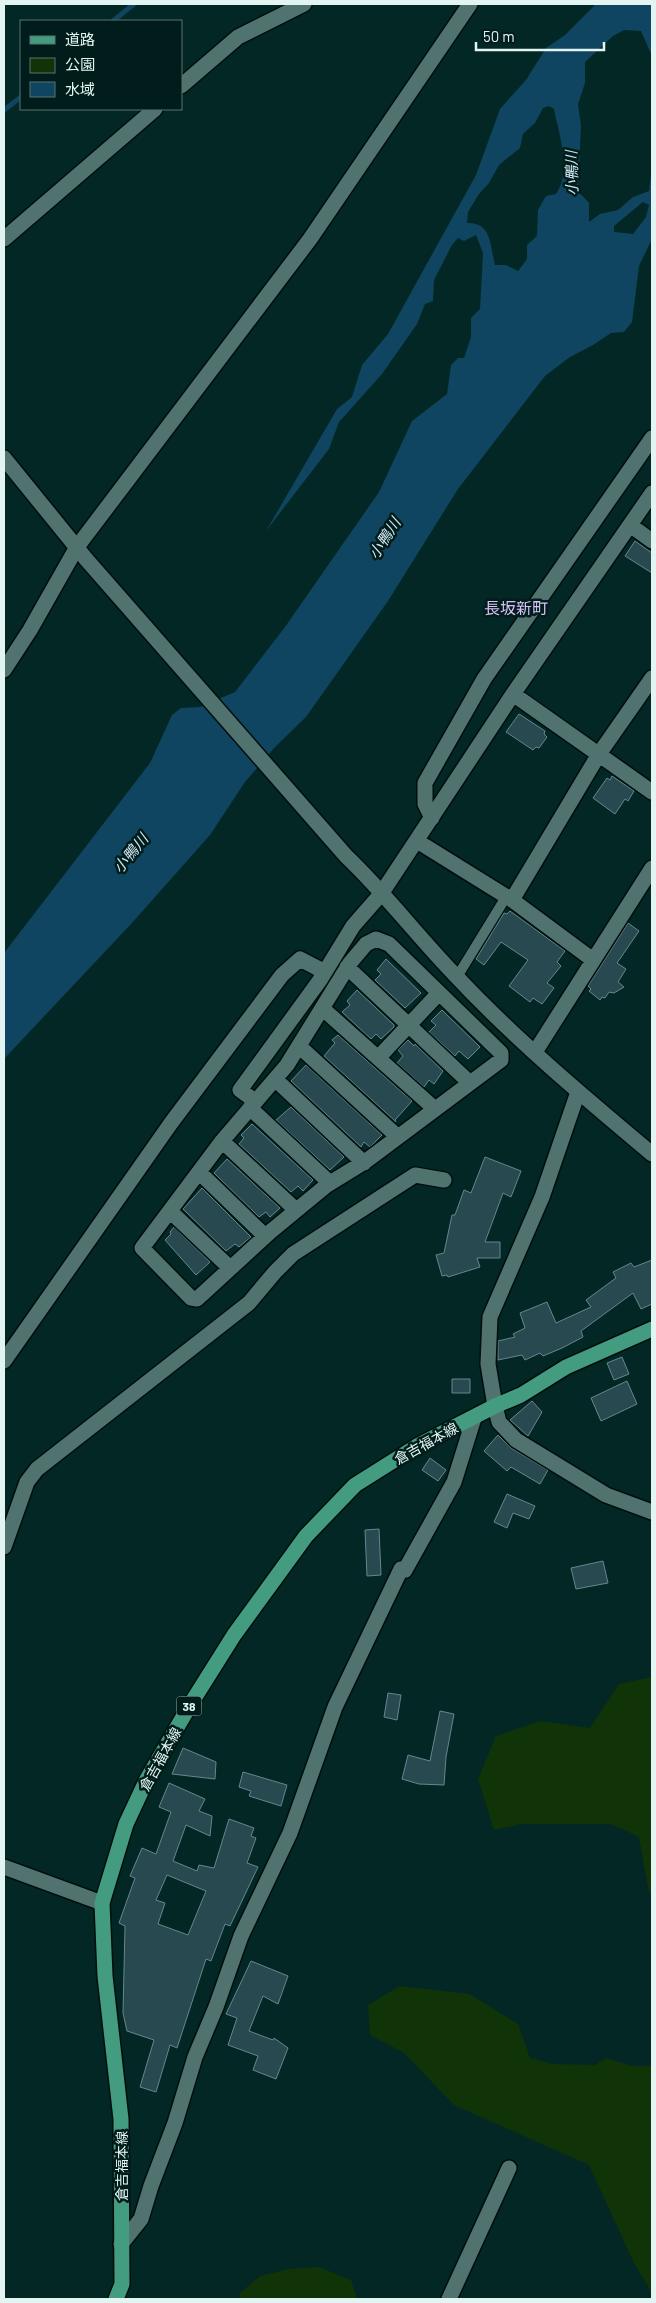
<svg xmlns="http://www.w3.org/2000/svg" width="656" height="2303" font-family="Barlow,'Noto Sans JP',sans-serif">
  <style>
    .green { fill: #103408 }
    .water { fill: #0f4560; fill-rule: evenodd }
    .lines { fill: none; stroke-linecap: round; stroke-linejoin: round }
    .stream { stroke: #0f4560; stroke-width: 5 }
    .building { fill: #28494f; stroke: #65878e; fill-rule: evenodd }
    .service-casing { stroke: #000f0d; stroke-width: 12 }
    .minor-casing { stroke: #000f0d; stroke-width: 18 }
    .tertiary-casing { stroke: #000f0d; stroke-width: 18 }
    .primary-casing { stroke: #000f0d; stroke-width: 18 }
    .service { stroke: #517370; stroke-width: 10 }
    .minor { stroke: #517370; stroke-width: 15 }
    .tertiary { stroke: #517370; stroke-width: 15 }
    .primary { stroke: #449c80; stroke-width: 15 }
    .labels { text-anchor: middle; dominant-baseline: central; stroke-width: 5; stroke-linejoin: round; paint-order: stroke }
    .shield { fill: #001d1b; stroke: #9eb4b2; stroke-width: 1 }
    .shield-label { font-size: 12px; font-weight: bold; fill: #e2f5f3 }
    .street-label { font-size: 14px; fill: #e2f5f3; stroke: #001d1b }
    .water-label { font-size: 15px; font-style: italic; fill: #d1e7f4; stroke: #001d1b }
    .quarter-label { font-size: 16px; fill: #dbc1f7; stroke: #001d1b }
  </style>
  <rect width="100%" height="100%" fill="#032724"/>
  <!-- green -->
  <path class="green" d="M652 1677V1893H649L639 1837 611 1824H521L494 1830 478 1779 496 1736 540 1721 590 1728 619 1684Z
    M400 1986 469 1994 518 2024 530 2058 553 2064 595 2065 606 2058 632 2066H652V2293L634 2263 589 2165 454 2105 404 2053 370 2035 368 2005Z
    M319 2267 351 2280 357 2299H239L240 2293 260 2276 289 2269Z"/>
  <!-- water -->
  <path class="water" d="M596 4H652V56L641 31 624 30 613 36 585 62V83L578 104 581 126 578 191 589 203V222L600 214 618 210 633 197 649 191 652 167V239L639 266 632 322 624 332 611 333 593 345 570 357 545 376 458 489 388 601 306 717 275 747 245 782 210 835 131 924 4 1059V953L150 763 172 715 181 708 200 707 235 692 285 627 379 492 412 421 447 394 451 365 458 358H464L471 337V318L480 309 483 253 476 235 464 241 458 238 452 245 434 280 433 301 425 304 417 324 382 374 339 422 329 449 266 531 337 409 352 397 362 365 388 334 476 175 500 109 526 80 546 48 565 35ZM549 106 554 109C559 135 572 170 556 194L546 196 538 210 537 236 527 245V259L518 271 506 265H495C490 246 492 222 467 223L468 212 479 194 489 183 499 165 520 148 523 134 535 123 543 108ZM643 202 649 205 646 217 633 234 614 232V226Z"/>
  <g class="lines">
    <!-- stream -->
    <path class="stream" d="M113 21 134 4
      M4 110 21 97"/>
  </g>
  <!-- building -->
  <path class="building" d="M635 541 652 553V573L625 556Z
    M519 714 545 731 544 734 547 737 539 748 536 747 533 750 506 732Z
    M612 776 634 791 628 801 625 799 615 814 593 798 607 778 610 780Z
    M510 911 565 951 557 962 561 966 547 983 554 988 542 1004 533 998 530 1002 509 986 528 960 501 942 484 965 476 959 504 913 507 914Z
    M628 923 639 931 617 963 626 969 618 982 624 987 614 993 609 992 605 998 602 997 600 1000 589 991 591 989 588 986Z
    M386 959 421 993 405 1008 375 980 381 974 377 970Z
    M357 990 394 1025V1027L381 1039 376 1034 371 1039 342 1012 350 1005 347 1001Z
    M442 1010 480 1047 468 1059 459 1051 455 1056 429 1032 436 1025 431 1021Z
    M338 1035 412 1101 395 1120 396 1122 324 1056 335 1043 332 1040Z
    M408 1040 414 1046 415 1044 443 1071 434 1084 429 1080 424 1087 397 1063 403 1056 398 1050Z
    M306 1065 382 1135 370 1147 364 1142 361 1147 291 1081Z
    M291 1107 344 1157 330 1170 276 1120Z
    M252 1124 313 1180 303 1191 298 1186 291 1192 239 1144 244 1138 241 1135Z
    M485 1157 521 1171 511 1197 503 1193 485 1242H500V1258H477L480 1267 448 1277 447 1275 442 1276 436 1255 444 1253 452 1215H455L464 1190 471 1193Z
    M227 1159 280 1208 270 1217 266 1212 259 1217 214 1173Z
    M202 1188 251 1237 239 1247 235 1244 226 1251 183 1209Z
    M174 1227 210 1262 196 1275 165 1240 171 1234 170 1232Z
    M652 1260V1304L641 1309 633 1293 581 1331 583 1337 562 1348 543 1356 540 1353 525 1360 522 1355 498 1360V1341L515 1337 513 1334 525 1328 520 1313 547 1302 556 1323 591 1307 586 1300 616 1278 613 1272 631 1263 634 1267Z
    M622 1357 629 1374 614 1380 607 1363Z
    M452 1379H470V1393H452Z
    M627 1381 637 1404 601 1421 591 1398Z
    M532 1401 542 1412 528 1436 510 1420Z
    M498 1435 511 1448 548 1470 540 1484 511 1467 507 1471 484 1451Z
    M430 1458 446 1470 438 1481 422 1470Z
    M507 1494 535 1506 529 1519 513 1513 507 1528 494 1522Z
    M379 1529 381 1575 367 1576 365 1530Z
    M603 1561 608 1583 576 1589 571 1568Z
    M388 1693 401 1695 397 1720 384 1717Z
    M440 1711 454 1714 446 1757 444 1785 419 1784 402 1779 408 1755 430 1761Z
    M183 1748 216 1762 215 1779 172 1774Z
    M243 1772 287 1785 281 1806 249 1796 251 1791 239 1787Z
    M169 1783 205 1799 199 1811 212 1816 210 1836 186 1825 173 1861 197 1871 199 1865 214 1868 229 1819 254 1828 251 1836 256 1838 247 1863 258 1867 230 1926 225 1924 211 1961 206 1959 177 2048 170 2045 156 2092 140 2087 154 2040 127 2031 123 2013 125 1926 119 1923 135 1878 130 1876 142 1848 156 1854 171 1812 159 1807ZM167 1875 206 1891 188 1935 158 1924 165 1903 156 1900Z
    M251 1961 288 1976 278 2004 263 1996 249 2031 273 2040 274 2038 288 2048 276 2079 253 2070 258 2056 228 2045 237 2018 226 2014Z"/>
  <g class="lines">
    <defs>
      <path id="service" d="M457 977 506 897"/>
      <path id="minor" d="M181 86 238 37 304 4
        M4 239 155 109
        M630 525 652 541
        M4 670 30 630 77 547 310 239 470 4
        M513 694 652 792
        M432 818 425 804V783L484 679 652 438
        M417 841 512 900 593 960
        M512 900 599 754 652 678
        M376 939 389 944 501 1053V1060L366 1161 327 1185 270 1232 197 1299 191 1298 142 1248 222 1141 287 1065 350 963 366 944Z
        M347 967 470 1083
        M322 1008 435 1109
        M299 1046 398 1137
        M535 1052 652 868
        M378 1058 439 993
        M275 1079 364 1163
        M578 1092 542 1197 490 1317 488 1364 495 1406 499 1422 516 1440 606 1495 652 1512
        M255 1101 240 1090 320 980 353 926 381 894 513 694 652 493
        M250 1108 330 1183
        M222 1141 296 1210
        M199 1172 265 1236
        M171 1212 230 1268
        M4 1361 171 1123 282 975 300 959 325 972
        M4 1547 27 1482 37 1469 249 1303 275 1272 293 1254 415 1175 444 1180
        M4 1867 102 1903
        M121 2244 141 2219 151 2186 175 2123 195 2057 216 2007 241 1936 290 1833 335 1707 401 1569 405 1570 454 1482 474 1418
        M449 2299 509 2168"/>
      <path id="tertiary" d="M4 458 86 559 346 856C385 893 418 937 456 976 516 1040 584 1097 652 1154"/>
      <path id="primary" d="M116 2299 122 2284 121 2119 105 1976 102 1903 126 1824 147 1779 190 1705 234 1635 306 1536 355 1485 417 1446 495 1406 521 1395 566 1367 652 1329"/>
    </defs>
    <!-- service casing -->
    <use href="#service" class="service-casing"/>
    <!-- minor casing -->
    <use href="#minor" class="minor-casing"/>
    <!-- tertiary casing -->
    <use href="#tertiary" class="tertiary-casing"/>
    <!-- primary casing -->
    <use href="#primary" class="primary-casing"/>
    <!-- service -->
    <use href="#service" class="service"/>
    <!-- minor -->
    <use href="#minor" class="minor"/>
    <!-- tertiary -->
    <use href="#tertiary" class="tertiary"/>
    <!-- primary -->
    <use href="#primary" class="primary"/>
  </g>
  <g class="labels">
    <!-- shield labels -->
    <rect class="shield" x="176.5" y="1696.5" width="25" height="19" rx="4"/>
    <g class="shield-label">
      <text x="189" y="1706">38</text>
    </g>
    <!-- street labels -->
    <g class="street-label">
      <text transform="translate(426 1443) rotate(-29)">倉吉福本線</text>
      <text transform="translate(160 1759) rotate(-61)">倉吉福本線</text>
      <text transform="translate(121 2166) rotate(-90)">倉吉福本線</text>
    </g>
    <!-- water labels -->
    <g class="water-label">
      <text transform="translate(571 173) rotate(-91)">小鴨川</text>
      <text transform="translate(384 538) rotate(-57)">小鴨川</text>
      <text transform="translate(130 853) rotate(-51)">小鴨川</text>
    </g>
    <!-- quarter labels -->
    <g class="quarter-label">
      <text x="516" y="607">長坂新町</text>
    </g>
  </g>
  <!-- border -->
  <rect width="656" height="2303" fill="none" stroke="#e2f5f3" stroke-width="10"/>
  <!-- legend -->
  <rect x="20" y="20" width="162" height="90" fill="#001d1b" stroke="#5a7371"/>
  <rect x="30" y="36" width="25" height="8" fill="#449c80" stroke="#5a7371"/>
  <text x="65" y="45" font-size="15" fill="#e2f5f3">道路</text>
  <rect x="30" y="58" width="25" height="15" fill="#103408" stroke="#5a7371"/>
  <text x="65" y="70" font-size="15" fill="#e2f5f3">公園</text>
  <rect x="30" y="82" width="25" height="15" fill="#0f4560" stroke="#5a7371"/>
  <text x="65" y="95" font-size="15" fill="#e2f5f3">水域</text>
  <!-- scale -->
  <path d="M476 42v8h128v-8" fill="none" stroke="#e2f5f3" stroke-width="2.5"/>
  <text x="483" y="42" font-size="15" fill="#e2f5f3" stroke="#001d1b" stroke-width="4" paint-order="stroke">50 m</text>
</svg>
